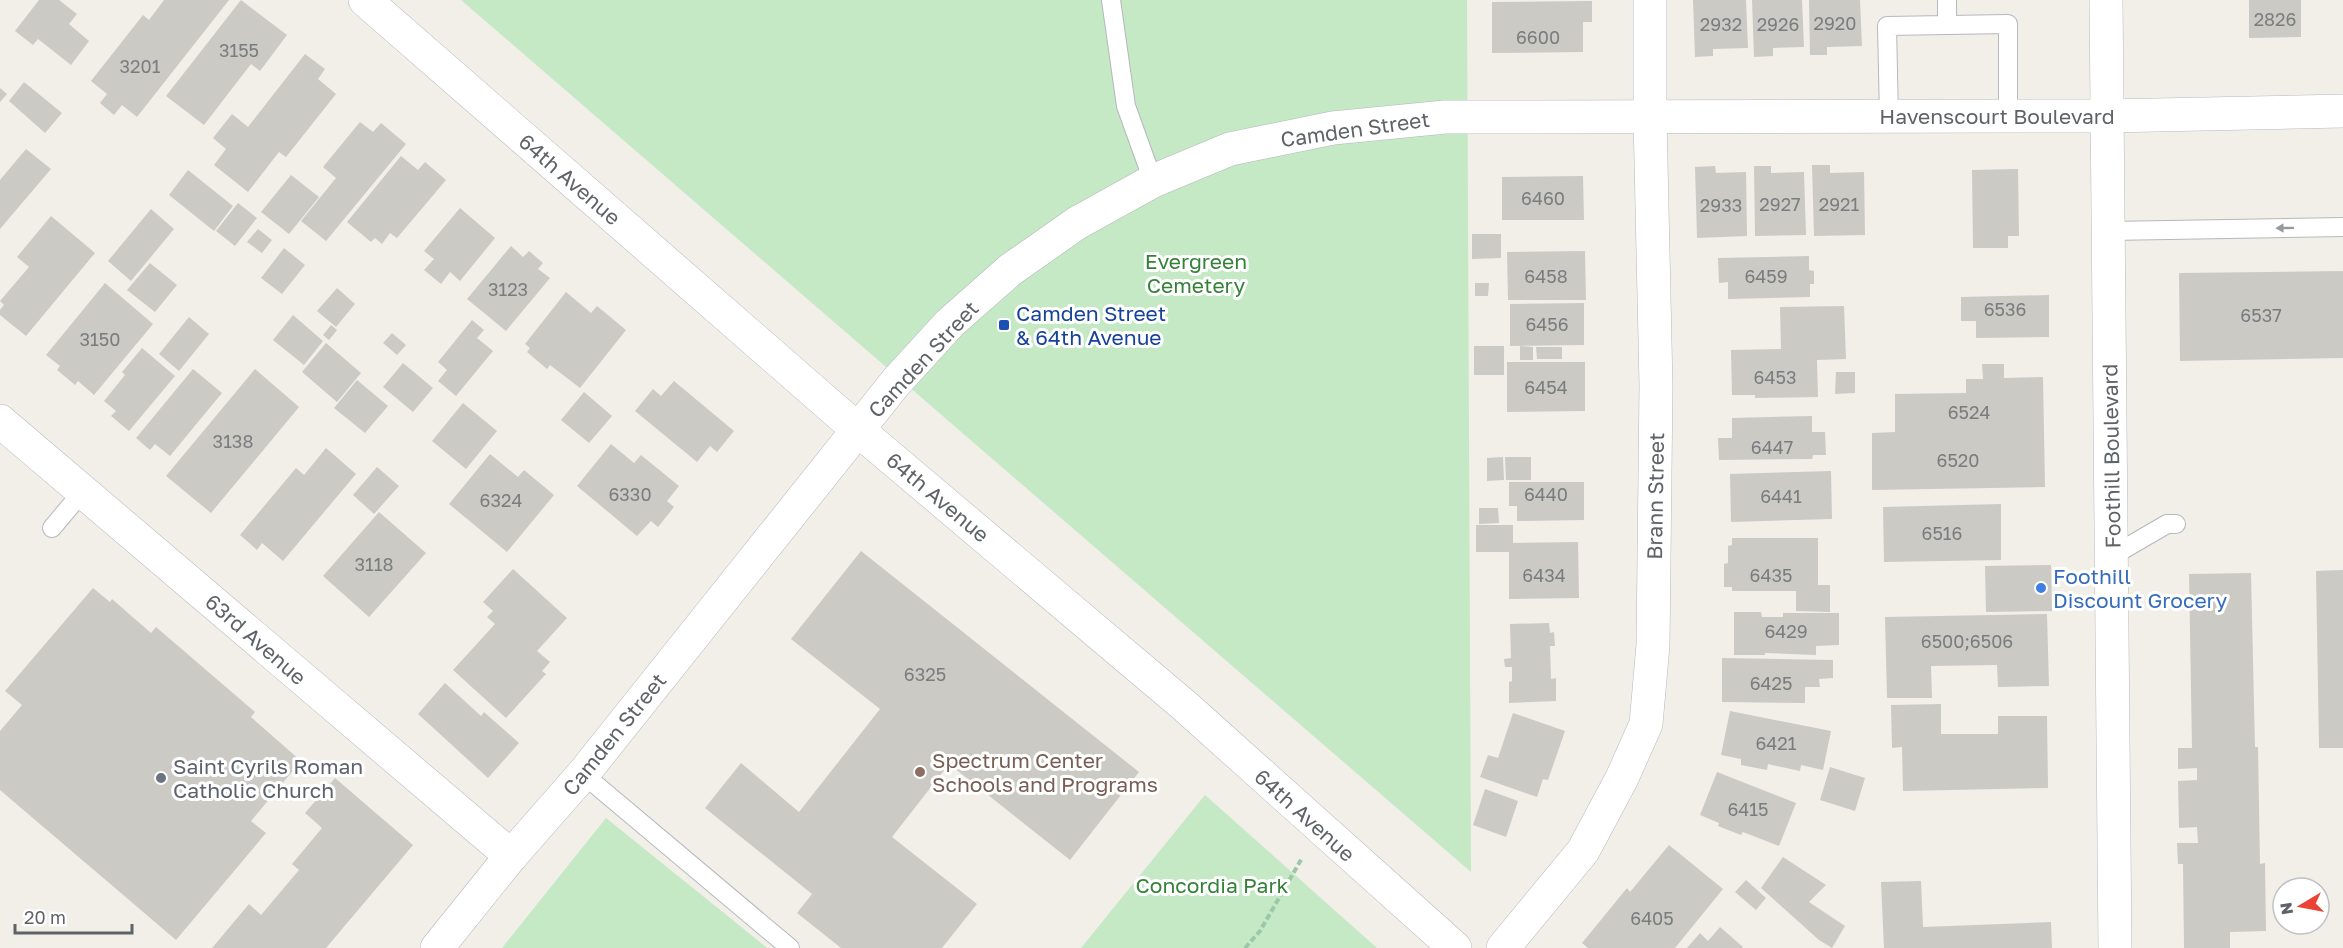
<svg xmlns="http://www.w3.org/2000/svg" width="2343" height="948" font-family="'Golos Text',sans-serif">
  <style>
    .green { fill: #c5e8c5 }
    .building { fill: #cccac5 }
    .lines { fill: none; stroke-linecap: round; stroke-linejoin: round }
    .service-casing { stroke: #b5b8bc; stroke-width: 20 }
    .minor-casing { stroke: #b5b8bc; stroke-width: 34 }
    .tertiary-casing { stroke: #b5b8bc; stroke-width: 34 }
    .secondary-casing { stroke: #b6babf; stroke-width: 34 }
    .path { stroke: #9cc7a9; stroke-width: 4; stroke-dasharray: 6 3; stroke-linecap: butt }
    .service { stroke: #fff; stroke-width: 18 }
    .minor { stroke: #fff; stroke-width: 33 }
    .tertiary { stroke: #fff; stroke-width: 33 }
    .secondary { stroke: #fff; stroke-width: 33 }
    .oneway { fill: #979a9d }
    .transit-dot { fill: #1a4fb4; stroke: #fff; stroke-width: 2 }
    .shop-dot { fill: #3f7fe0; stroke: #fff; stroke-width: 2 }
    .education-dot { fill: #8d6e63; stroke: #fff; stroke-width: 2 }
    .worship-dot { fill: #6b7280; stroke: #fff; stroke-width: 2 }
    .labels { text-anchor: middle; dominant-baseline: central; stroke-width: 6; stroke-linejoin: round; paint-order: stroke }
    .number-label { font-size: 18px; fill: #7a7d7f }
    .street-label { font-size: 21px; fill: #5f6368; stroke: #fff }
    .park-label { font-size: 21px; fill: #348238; stroke: #fff }
    .transit-label { font-size: 21px; fill: #164399; stroke: #fff; text-anchor: start }
    .shop-label { font-size: 21px; fill: #366cbe; stroke: #fff; text-anchor: start }
    .education-label { font-size: 21px; fill: #785e54; stroke: #fff; text-anchor: start }
    .worship-label { font-size: 21px; fill: #5b616d; stroke: #fff; text-anchor: start }
  </style>
  <rect width="100%" height="100%" fill="#f1efe8"/>
  <!-- green -->
  <path class="green" d="M461 0H1467L1471 872Z
    M1205 795 1377 948H1081Z
    M606 818 745 930 767 948H502Z"/>
  <!-- building -->
  <path class="building" d="M39 0H59L77 14 69 24 89 41 71 65 38 39 33 45 15 31Z
    M164 0H229L137 117 122 105 114 115 100 103 107 94 91 81 143 15 149 20Z
    M241 0 287 35 260 71 251 64 204 125 166 96Z
    M1693 0H1746L1748 48 1713 49V56L1695 57Z
    M1752 0H1802L1804 47 1773 48V56L1754 57Z
    M1809 0H1860L1862 46 1827 47V55H1810Z
    M2249 0H2301V37L2249 38Z
    M1592 1V22H1583V52L1492 53V2Z
    M305 54 325 69 318 79 336 94 286 157 279 152 248 192 214 165 226 149 213 138 232 114 248 127Z
    M24 82 62 113 45 133 9 101Z
    M0 88 7 94 0 102Z
    M360 122 373 132 381 123 406 144 326 241 301 221 336 178 323 167Z
    M26 149 51 169 0 229V180Z
    M401 156 418 170 425 162 446 180 397 238 390 233 382 244 375 238 371 242 347 222Z
    M1812 165H1830V173L1864 172 1865 235 1814 236Z
    M1715 166 1716 173 1746 172 1747 236 1697 238 1695 167Z
    M1754 166H1771V173L1804 172 1806 235 1755 236Z
    M2018 169 2019 236H2008V248H1973L1972 170Z
    M188 170 233 206 214 231 169 195Z
    M291 175 319 197 289 234 261 212Z
    M1583 176 1584 220H1502V177Z
    M238 203 257 218 235 246 216 231Z
    M460 208 495 238 460 281 450 272 441 284 424 270 434 259 424 251Z
    M151 209 174 229 131 281 108 261Z
    M51 216 95 253 26 336 0 315V310L4 305 0 301 29 267 17 257Z
    M258 229 272 240 262 253 247 242Z
    M1472 234H1501V258L1472 259Z
    M511 246 523 257 529 251 543 263 538 269 550 278 506 331 467 299Z
    M284 248 305 265 282 294 261 278Z
    M1585 251 1586 300H1508L1507 252Z
    M1809 256V270L1814 271V284H1810V297L1728 299V282L1719 283 1718 258Z
    M150 263 177 285 155 312 127 290Z
    M2343 271V358L2180 361 2179 273Z
    M105 283 153 324 94 395 78 381 75 385 57 370 60 366 46 355Z
    M1475 283H1489L1488 296H1475Z
    M337 288 355 304 336 327 317 311Z
    M566 292 591 313 597 306 626 330 580 388 550 365 547 369 527 352 530 348 525 344Z
    M2049 295V337L1976 338V321H1961V297Z
    M1584 303V345L1510 346V304Z
    M1844 306 1846 359 1817 360 1818 397 1755 398V395H1732L1731 350 1781 349 1780 307Z
    M293 315 323 341 304 365 273 340Z
    M189 317 209 334 179 371 159 354Z
    M472 320 484 330 477 338 493 351 456 396 438 381 447 370 438 362Z
    M331 325 337 330 329 340 323 335Z
    M392 333 406 345 397 355 383 343Z
    M326 343 361 373 337 402 302 372Z
    M1474 346H1504V375H1474Z
    M1520 346 1533 347V360H1520Z
    M1536 347H1562V359H1537Z
    M142 348 175 376 129 431 111 416 116 411 104 401 125 375 122 372Z
    M1507 362H1585V411L1507 412Z
    M403 363 433 388 413 412 383 387Z
    M1982 364H2004V378L2043 377 2045 487 1872 490V433L1895 432V394L1966 393V379H1983Z
    M193 369 222 393 170 456 155 444 150 450 136 438Z
    M255 369 299 407 211 513 166 476Z
    M1836 372H1855V393L1835 394Z
    M357 380 388 406 365 433 334 408Z
    M674 381 734 431 717 452 710 446 697 462 635 411 653 389 661 396Z
    M584 392 612 416 589 443 561 420Z
    M463 403 497 431 466 469 432 441Z
    M1812 416V432H1825L1826 455H1813L1812 459 1719 460 1718 438H1732V418Z
    M611 444 634 463 641 455 679 486 667 501 674 507 658 527 651 521 637 536 577 486Z
    M326 448 356 474 283 561 262 543 257 550 240 535 296 468 304 475Z
    M490 454 518 477 524 470 554 495 507 552 449 504Z
    M1503 457 1504 480 1487 481V458Z
    M1505 457H1531V480H1506Z
    M377 467 399 486 374 514 353 495Z
    M1831 471 1832 519 1731 522 1730 474Z
    M1509 482H1584V520L1517 521V506H1509Z
    M2001 504V560L1884 562 1883 507Z
    M1479 508H1498L1499 523 1479 524Z
    M379 512 426 553 369 617 323 576Z
    M1476 525H1513V543L1578 542 1579 598 1509 599V552H1476Z
    M1732 538H1818V585H1830V612L1796 611V591H1732V587H1724V564L1728 563V546L1732 545Z
    M861 551 1139 772 1070 860 949 764 892 837 977 904 942 948H841L797 913 812 894 705 808 741 763 799 812 880 709 791 639Z
    M2051 565 2052 611 1986 612 1985 566Z
    M513 569 567 618 537 651 550 662 542 671 546 674 506 718 453 670 495 624 487 617 493 611 483 602Z
    M2343 570V748H2319L2316 571Z
    M2251 573 2255 747H2258L2260 864 2265 863 2266 931 2230 932V948H2184L2183 864H2178L2177 843H2198L2197 827 2179 828 2178 781 2197 780V768L2178 769V748H2192L2189 574Z
    M93 588 110 602 112 599 151 633 156 627 255 712 251 717 301 761 251 821 266 833 176 940 0 790V731L22 705 5 691Z
    M1734 612H1761L1762 617H1783V613H1839V645L1816 646V655L1765 653V655H1734Z
    M2047 614 2049 686 1998 687 1997 665 1931 666 1932 698H1887L1885 617Z
    M1549 623 1550 633 1554 632 1555 646H1550L1551 679 1556 678V701L1509 703V682L1512 681V667H1505L1504 659 1511 658 1510 624Z
    M1722 658 1833 660V678L1819 679 1820 687H1805V703L1722 702Z
    M445 683 481 716 484 712 519 743 488 778 418 714Z
    M1941 704V734H1998V716H2047L2048 788 1903 791 1902 747 1892 748 1891 705Z
    M1730 711 1831 731 1823 770 1801 765 1800 771 1768 764 1767 770 1741 765V759L1721 755Z
    M1513 713 1565 731 1548 780 1543 779 1537 797 1480 777 1488 755 1498 758Z
    M1830 767 1865 778 1855 811 1820 800Z
    M1717 772 1796 803 1779 846 1743 832 1741 835 1718 826 1719 823 1700 815Z
    M335 778 413 845 326 948H212L249 904 261 915 299 870 292 864 322 828 305 813Z
    M1485 789 1518 801 1506 837 1473 825Z
    M1669 845 1723 889 1675 948H1588L1582 943 1627 888 1630 892Z
    M1783 857 1826 885 1809 902 1845 926 1832 948 1819 940 1761 888Z
    M1746 880 1766 898 1756 910 1735 892Z
    M1921 881 1923 927 2051 922 2052 948H1884L1881 882Z
    M1720 927 1743 947 1742 948H1687L1700 933 1708 941Z"/>
  <g class="lines">
    <defs>
      <path id="service" d="M1111 0 1126 106 1153 181
        M1947 0V24
        M1889 117 1887 26 2008 24V116
        M2108 231 2343 227
        M52 528 83 491
        M2112 556 2167 524H2176
        M583 774 790 948"/>
      <path id="minor" d="M365 0 858 430 1186 707 1455 948
        M0 421 511 856
        M1503 948 1583 851 1622 778 1646 724 1653 645 1656 386 1650 117V0"/>
      <path id="tertiary" d="M437 948 511 856 583 774 896 382 950 323 1010 270 1077 223 1153 181 1230 149 1333 128 1445 117 2108 116"/>
      <path id="secondary" d="M2106 0 2115 948
        M2108 116 2343 111"/>
    </defs>
    <!-- service casing -->
    <use href="#service" class="service-casing"/>
    <!-- minor casing -->
    <use href="#minor" class="minor-casing"/>
    <!-- tertiary casing -->
    <use href="#tertiary" class="tertiary-casing"/>
    <!-- secondary casing -->
    <use href="#secondary" class="secondary-casing"/>
    <!-- path -->
    <path class="path" d="M1245 948 1260 931 1302 858"/>
    <!-- service -->
    <use href="#service" class="service"/>
    <!-- minor -->
    <use href="#minor" class="minor"/>
    <!-- tertiary -->
    <use href="#tertiary" class="tertiary"/>
    <!-- secondary -->
    <use href="#secondary" class="secondary"/>
  </g>
  <!-- one-way arrows -->
  <defs><path id="oneway-solid" d="M-6-.8H1V-3.2L6.5 0L1 3.2V.8H-6Z" transform="scale(1.5)"/></defs>
  <use class="oneway" href="#oneway-solid" transform="translate(2285 228) rotate(179)"/>
  <!-- markers -->
  <rect class="transit-dot" x="998" y="319" width="12" height="12" rx="3"/>
  <circle class="shop-dot" cx="2041" cy="588" r="6"/>
  <circle class="education-dot" cx="920" cy="772" r="6"/>
  <circle class="worship-dot" cx="161" cy="778" r="6"/>
  <g class="labels">
    <!-- number labels -->
    <g class="number-label">
      <text x="2275" y="19">2826</text>
      <text x="1835" y="23">2920</text>
      <text x="1721" y="24">2932</text>
      <text x="1778" y="24">2926</text>
      <text x="1538" y="37">6600</text>
      <text x="239" y="50">3155</text>
      <text x="140" y="66">3201</text>
      <text x="1543" y="198">6460</text>
      <text x="1780" y="204">2927</text>
      <text x="1839" y="204">2921</text>
      <text x="1721" y="205">2933</text>
      <text x="1546" y="276">6458</text>
      <text x="1766" y="276">6459</text>
      <text x="508" y="289">3123</text>
      <text x="2005" y="309">6536</text>
      <text x="2261" y="315">6537</text>
      <text x="1547" y="324">6456</text>
      <text x="100" y="339">3150</text>
      <text x="1775" y="377">6453</text>
      <text x="1546" y="387">6454</text>
      <text x="1969" y="412">6524</text>
      <text x="233" y="441">3138</text>
      <text x="1772" y="447">6447</text>
      <text x="1958" y="460">6520</text>
      <text x="630" y="494">6330</text>
      <text x="1546" y="494">6440</text>
      <text x="1781" y="496">6441</text>
      <text x="501" y="500">6324</text>
      <text x="1942" y="533">6516</text>
      <text x="374" y="564">3118</text>
      <text x="1544" y="575">6434</text>
      <text x="1771" y="575">6435</text>
      <text x="1786" y="631">6429</text>
      <text x="1967" y="641">6500;6506</text>
      <text x="925" y="674">6325</text>
      <text x="1771" y="683">6425</text>
      <text x="1776" y="743">6421</text>
      <text x="1748" y="809">6415</text>
      <text x="1652" y="918">6405</text>
    </g>
    <!-- street labels -->
    <g class="street-label">
      <text x="1997" y="116">Havenscourt Boulevard</text>
      <text transform="translate(1355 129) rotate(-8)">Camden Street</text>
      <text transform="translate(570 179) rotate(41)">64th Avenue</text>
      <text transform="translate(923 359) rotate(-47)">Camden Street</text>
      <text transform="translate(2111 456) rotate(-91)">Foothill Boulevard</text>
      <text transform="translate(1655 496) rotate(-89)">Brann Street</text>
      <text transform="translate(938 497) rotate(40)">64th Avenue</text>
      <text transform="translate(256 639) rotate(41)">63rd Avenue</text>
      <text transform="translate(614 734) rotate(-51)">Camden Street</text>
      <text transform="translate(1305 815) rotate(42)">64th Avenue</text>
    </g>
    <!-- park labels -->
    <g class="park-label">
      <text x="1196" y="261">Evergreen<tspan x="1196" dy="24">Cemetery</tspan></text>
      <text x="1212" y="885">Concordia Park</text>
    </g>
    <!-- transit labels -->
    <g class="transit-label">
      <text x="1016" y="313">Camden Street<tspan x="1016" dy="24">&amp; 64th Avenue</tspan></text>
    </g>
    <!-- shop labels -->
    <g class="shop-label">
      <text x="2053" y="576">Foothill<tspan x="2053" dy="24">Discount Grocery</tspan></text>
    </g>
    <!-- education labels -->
    <g class="education-label">
      <text x="932" y="760">Spectrum Center<tspan x="932" dy="24">Schools and Programs</tspan></text>
    </g>
    <!-- worship labels -->
    <g class="worship-label">
      <text x="173" y="766">Saint Cyrils Roman<tspan x="173" dy="24">Catholic Church</tspan></text>
    </g>
  </g>
  <!-- north arrow -->
  <g transform="translate(2301 906) rotate(260)"><circle r="28" fill="#ffffff" stroke="#bfc1c3" stroke-width="1.5"/>
  <path d="M0-4.5L10 22L0 15L-10 22Z" fill="#ea4335"/>
  <text y="-9" font-size="16" font-weight="bold" text-anchor="middle" fill="#5f6368">N</text>
  </g>
  <!-- scale -->
  <path d="M15 924v9h117v-9" fill="none" stroke="#5f6368" stroke-width="3"/>
  <text x="24" y="924" font-size="18" fill="#5f6368" stroke="#ffffff" stroke-width="4.5" paint-order="stroke">20 m</text>
</svg>
